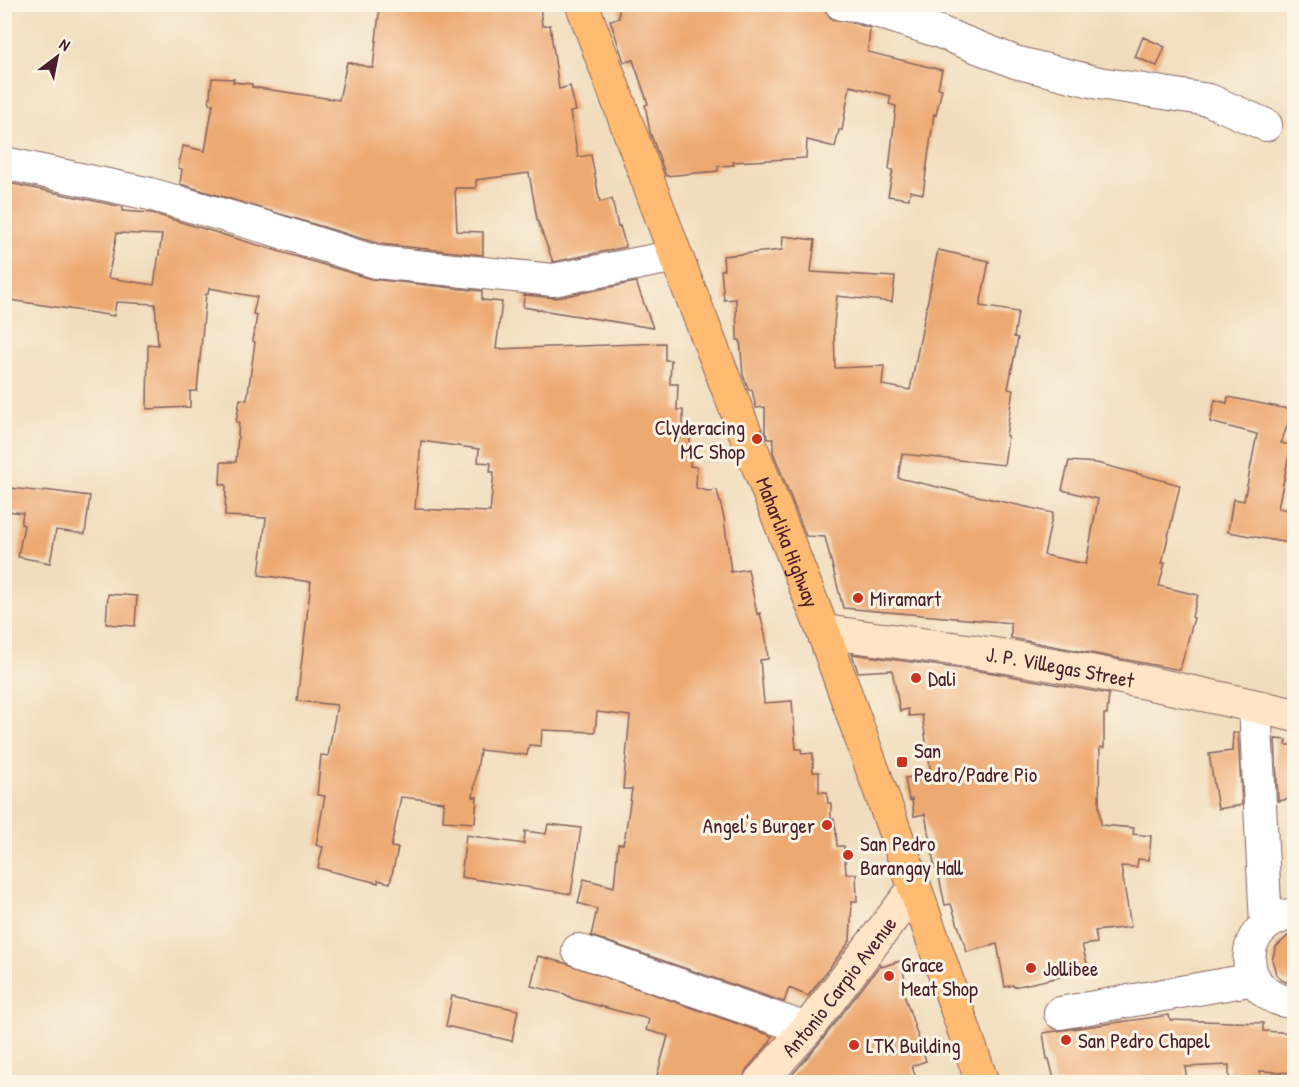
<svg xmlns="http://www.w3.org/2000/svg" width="1299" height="1087" font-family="'Patrick Hand',sans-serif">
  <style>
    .building { fill: #eda972; fill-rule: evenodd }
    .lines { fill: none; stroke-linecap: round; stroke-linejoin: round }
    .street-casing { stroke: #84625e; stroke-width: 34 }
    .secondary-casing { stroke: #84625e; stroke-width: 35 }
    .highway-casing { stroke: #84625e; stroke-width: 35 }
    .street { stroke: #fff; stroke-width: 32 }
    .secondary { stroke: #ffe4c6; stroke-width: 33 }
    .highway { stroke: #ffbb71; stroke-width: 33 }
    .poi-dot { fill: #c8321e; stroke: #fcf5e5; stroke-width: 2 }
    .labels { text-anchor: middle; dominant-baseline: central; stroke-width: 6; stroke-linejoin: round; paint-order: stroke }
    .poi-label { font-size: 21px; fill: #4a1f2b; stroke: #fcf5e5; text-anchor: start }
    .street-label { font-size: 21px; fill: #4a1f2b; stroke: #fcf5e5 }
  </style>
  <rect width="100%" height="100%" fill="#fcf5e5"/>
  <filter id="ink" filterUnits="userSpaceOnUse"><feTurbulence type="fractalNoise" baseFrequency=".0167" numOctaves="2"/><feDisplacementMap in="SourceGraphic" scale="12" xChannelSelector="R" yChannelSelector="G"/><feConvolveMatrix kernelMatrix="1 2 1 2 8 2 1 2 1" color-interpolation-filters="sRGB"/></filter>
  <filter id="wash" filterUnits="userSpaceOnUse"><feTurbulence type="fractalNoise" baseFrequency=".008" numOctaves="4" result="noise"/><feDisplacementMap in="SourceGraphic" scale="24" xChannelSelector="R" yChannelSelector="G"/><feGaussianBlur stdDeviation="1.35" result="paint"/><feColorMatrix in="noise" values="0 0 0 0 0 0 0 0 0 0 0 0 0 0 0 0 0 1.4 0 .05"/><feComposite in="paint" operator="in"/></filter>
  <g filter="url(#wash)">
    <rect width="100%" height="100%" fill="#f1ddbd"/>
    <g id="blocks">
      <!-- building -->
      <path class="building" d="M380 4H486V7L517 5 518 8 540 5 542 26 550 25 559 89 570 86 576 111 570 112 578 157 591 155 600 202 612 199 618 227 620 226 626 247 553 262 537 219 529 173 476 180V188H455L457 231 483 232V255L380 244 180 184 182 169 178 168 183 146 205 151 213 104H209L212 78 234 79 233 82 252 84V87L339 100 347 62 373 68Z
        M730 4 752 9 753 6 824 9 832 19 854 23 870 28 868 52 942 70 938 88 942 89 936 115 934 114 923 194 910 191 909 199 888 196 893 170H889L896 106 889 104 891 96 850 86 842 130H839L835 147 807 140 806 158 733 162 734 165 718 166V171L666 176 650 132 645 105 648 104 633 60 624 62 610 20 619 18V5Z
        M1143 37 1165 47 1157 66 1135 57Z
        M4 182 123 207 122 211 151 213 371 279 482 291V300L502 302 496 349 665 343V360H671L670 384H678L677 410H683V437L690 438V466L697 467 696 488 708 491 717 490 724 518 731 572 748 569 757 614 760 613 766 638 768 659 760 660 764 703 792 701 796 749H801L802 754 813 753V772H819V792H827L828 803H831V819H834L836 831 837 846H844L846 874H856L857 901H852L850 941 808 996 789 988 784 1002 591 936 597 909 578 903 584 879 614 887 618 844H623L625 836 632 789H623L630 716 597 712 595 732 542 730 541 746 529 745 527 755 480 750 473 797H477L475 823 443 821 444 802 401 797 391 847 398 848 390 883 378 880V883L318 868 323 847 316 845 325 796 317 795 321 755 328 756 337 705 297 701 311 582 259 575 266 518 225 516 226 485 220 484 221 462H236L239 422H236L240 399 247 400 255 342 253 341 257 315 253 314 257 297 209 288 208 294H206L197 391H190V407L147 409 148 344 158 345 155 304 116 302 114 316 4 299ZM117 233 162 235 154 285 108 278ZM421 441 479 449 478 462 491 463 490 472H494L490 512 415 509Z
        M783 236 815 240 811 272 895 277 892 302 837 296 834 324 835 368 884 366 882 385 910 390 938 250 989 261 980 306 1018 312 1014 337 1018 338 1008 389 1013 390 1006 436H1008L1004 465 902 454 898 478 1053 513 1044 555 1086 564 1098 499 1062 490 1069 461 1097 463 1180 485 1162 563H1165L1159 586 1198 595 1192 617 1194 618 1180 670 1011 638V623L843 608 825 537 806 536 773 452V439H768L765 432V407L756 408 752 390H749L743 375 740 340H737L736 299 724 300 721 270H724L723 256 782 250Z
        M636 282 653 328 523 307 524 295 556 298Z
        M1228 397 1293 410 1281 443 1291 445 1278 508 1294 511V544L1228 532 1233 499 1244 501 1257 434 1210 422 1215 400 1227 403Z
        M10 488 44 492V490L90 496 85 534 56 530 50 563 18 557 24 525 21 524 23 513 7 511Z
        M108 594 137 596 135 626 106 624Z
        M852 654 994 673 1109 694 1107 714H1104V748L1100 747 1099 805 1101 825 1134 828 1133 834 1151 836 1149 860 1138 859 1137 867 1121 866 1131 927 1095 931 1097 943 1082 945 1089 971 1014 987 1013 985 1005 987 997 944 967 952 951 904 945 905 937 868 935 869 925 814 914 816 912 799 909 800 905 778 931 774 922 715 909 716 908 709 900 711 892 670 858 672Z
        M1233 733H1238L1242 805 1218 809 1209 754 1232 751Z
        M1275 739 1287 740 1286 745H1294V798L1278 801Z
        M548 824 581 828 571 894 461 877 466 835 524 844 525 831 546 834Z
        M1294 933V984L1283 981 1276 974 1272 960 1276 947 1290 934Z
        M538 956 568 964 772 1036 770 1042 746 1070 742 1083H655L668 1036 646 1030 649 1019 573 999 565 994 531 986Z
        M900 961 907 986 902 988 926 1061 912 1066 916 1079 873 1083H785L822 1040 880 965 881 967Z
        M452 996 518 1010 512 1041 446 1026Z
        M1169 1015 1170 1020 1263 1023V1031L1294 1033V1073L1260 1071V1083H1229V1065L1185 1067 1187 1080 1170 1083H1055L1049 1059H1047L1043 1033Z"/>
    </g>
  </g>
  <g filter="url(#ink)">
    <use href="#blocks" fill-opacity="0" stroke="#84625e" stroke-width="1.5"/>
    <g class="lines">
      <defs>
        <path id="street" d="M841 4 857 5 937 31 1015 62 1099 83 1209 100 1266 125
          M4 163 150 194 265 227 376 262 553 280 676 256
          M1255 706 1266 924
          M1294 914C1231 923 1238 1000 1294 1002
          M578 950 807 1029
          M1060 1013 1255 979"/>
        <g id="secondary">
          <path id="s1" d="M823 631C890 642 956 647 1022 659 1113 675 1204 694 1294 715"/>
          <path id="s2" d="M760 1082 807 1029 915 888"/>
        </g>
        <g id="highway">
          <path id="s3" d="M582 4 676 256 823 631 915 888 982 1082"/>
        </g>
      </defs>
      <!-- street casing -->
      <use href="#street" class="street-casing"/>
      <!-- secondary casing -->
      <use href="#secondary" class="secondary-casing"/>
      <!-- highway casing -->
      <use href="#highway" class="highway-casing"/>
      <!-- street -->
      <use href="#street" class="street"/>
      <!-- secondary -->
      <use href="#secondary" class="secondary"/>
      <!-- highway -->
      <use href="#highway" class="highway"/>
    </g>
  </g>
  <!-- markers -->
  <g class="poi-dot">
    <circle cx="757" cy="439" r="6"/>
    <circle cx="858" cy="598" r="6"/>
    <circle cx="916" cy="678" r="6"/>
    <rect x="896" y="756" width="12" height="12" rx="3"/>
    <circle cx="827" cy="825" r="6"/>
    <circle cx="848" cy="855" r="6"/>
    <circle cx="1031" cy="968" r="6"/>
    <circle cx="889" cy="976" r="6"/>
    <circle cx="1066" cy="1040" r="6"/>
    <circle cx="854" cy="1045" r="6"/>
  </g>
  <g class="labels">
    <!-- poi labels -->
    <g class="poi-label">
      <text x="745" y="427" text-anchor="end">Clyderacing<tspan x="745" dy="24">MC Shop</tspan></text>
      <text x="870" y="598">Miramart</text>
      <text x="928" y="678">Dali</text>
      <text x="914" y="750">San<tspan x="914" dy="24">Pedro/Padre Pio</tspan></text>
      <text x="815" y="825" text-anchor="end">Angel's Burger</text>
      <text x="860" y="843">San Pedro<tspan x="860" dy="24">Barangay Hall</tspan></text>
      <text x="901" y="964">Grace<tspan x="901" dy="24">Meat Shop</tspan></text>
      <text x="1043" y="968">Jollibee</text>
      <text x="1078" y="1040">San Pedro Chapel</text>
      <text x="866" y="1045">LTK Building</text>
    </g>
    <!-- street labels -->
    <g class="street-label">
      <text stroke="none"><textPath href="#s3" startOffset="576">Maharlika Highway</textPath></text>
      <text stroke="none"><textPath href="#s1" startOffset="240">J. P. Villegas Street</textPath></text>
      <text stroke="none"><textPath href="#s2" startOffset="124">Antonio Carpio Avenue</textPath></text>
    </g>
  </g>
  <!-- margin -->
  <rect width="1299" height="1087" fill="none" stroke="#fcf5e5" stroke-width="24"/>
  <!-- north arrow -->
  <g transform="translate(57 57) rotate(32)" stroke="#fcf5e5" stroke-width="4.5" paint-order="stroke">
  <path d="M0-4.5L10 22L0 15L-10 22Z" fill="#4a1f2b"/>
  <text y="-9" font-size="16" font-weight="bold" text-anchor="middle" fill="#4a1f2b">N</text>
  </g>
</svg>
